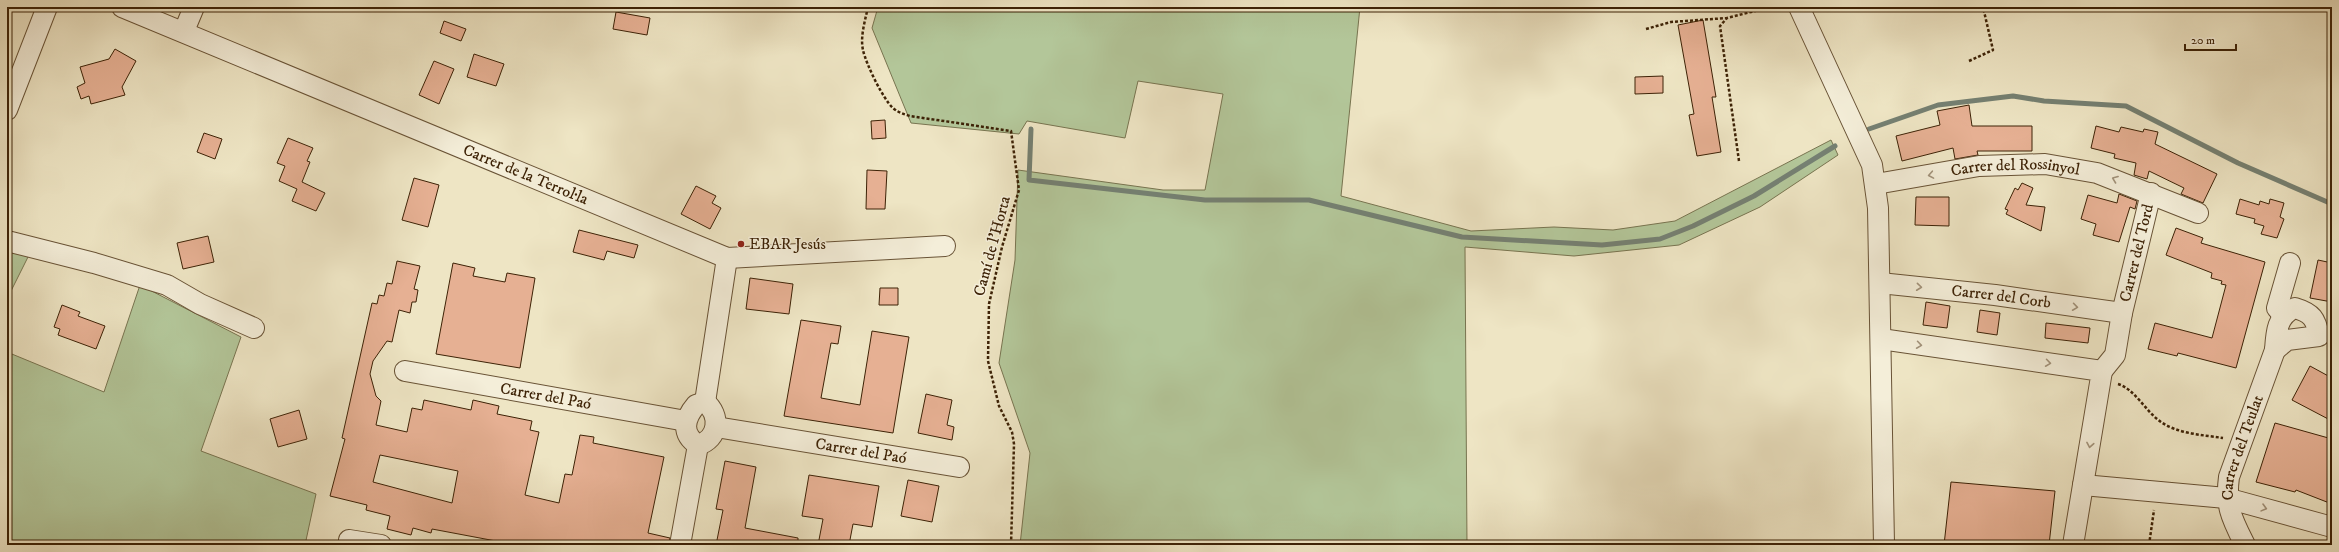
<svg xmlns="http://www.w3.org/2000/svg" width="2339" height="552" font-family="'IM FELL DW Pica',serif">
  <style>
    .green { fill: #b3c699; stroke: #787450 }
    .lines { fill: none; stroke-linecap: round; stroke-linejoin: round }
    .stream { stroke: #758072; stroke-width: 5 }
    .building { fill: #e6b093; stroke: #3d2206; fill-rule: evenodd }
    .minor-casing { stroke: #695336; stroke-width: 22 }
    .path { stroke: #3d2206; stroke-width: 2.5; stroke-dasharray: 3 2; stroke-linecap: butt }
    .minor { stroke: #f4eed9; stroke-width: 20 }
    .oneway { stroke: #a2927a }
    .poi-dot { fill: #8f2418; stroke: #f4eed9; stroke-width: 1.5 }
    .labels { text-anchor: middle; dominant-baseline: central; stroke-width: 3; stroke-linejoin: round; paint-order: stroke }
    .street-label { font-size: 16px; fill: #3d2206; stroke: #f4eed9 }
    .poi-label { font-size: 16px; fill: #3d2206; stroke: #f4eed9; text-anchor: start }
  </style>
  <rect width="100%" height="100%" fill="#eee5c4"/>
  <filter id="stains"><feTurbulence type="fractalNoise" baseFrequency=".005" numOctaves="4"/><feColorMatrix values="0 0 0 0 .2 0 0 0 0 .09 0 0 0 0 .02 0 0 0 .5 -.17"/></filter>
  <radialGradient id="worn" r=".72"><stop offset=".6" stop-color="#630" stop-opacity="0"/><stop offset="1" stop-color="#630" stop-opacity=".3"/></radialGradient>
  <!-- green -->
  <path class="green" d="M878 7H1360L1341 196 1471 231 1554 227 1613 230 1675 221 1831 140 1838 155 1760 207 1679 245 1574 256 1465 247 1467 545H1020L1030 453 999 363 1015 260 1018 170 1163 190H1205L1223 94 1138 81 1125 138 1027 121 1019 134 911 123 872 28Z
    M7 249 30 253 7 299Z
    M140 285 241 337 201 451 316 494 305 545H7V352L104 392Z"/>
  <g class="lines">
    <!-- stream -->
    <path class="stream" d="M1031 129 1029 180 1205 200H1309L1462 237 1602 245 1660 239 1693 226 1754 196 1835 146
      M1869 129 1938 105 2013 96 2044 101 2126 106 2238 163 2332 204"/>
  </g>
  <!-- building -->
  <path class="building" d="M616 12 650 18 647 35 613 29Z
    M1703 20 1716 97H1712L1721 152 1697 156 1689 115 1694 114 1678 25Z
    M444 21 466 29 461 41 440 33Z
    M115 49 136 61 122 87 125 95 91 104 89 96 81 99 77 87 85 83 80 67 109 59Z
    M474 54 504 64 496 86 467 77Z
    M434 61 454 69 439 104 419 95Z
    M1663 76V93L1635 94V77Z
    M1969 105 1972 126H2032V151H1977L1978 155 1955 159 1953 148 1902 161 1896 136 1940 125 1937 111Z
    M885 120 886 138 872 139 871 121Z
    M2096 126 2119 132 2121 127 2143 132 2144 129 2158 132 2155 144 2217 174 2203 203 2181 194 2184 188 2149 171 2147 179 2134 175 2136 163 2114 158 2115 154 2091 148Z
    M204 133 222 139 215 159 197 152Z
    M288 138 313 148 307 161 310 162 302 182 325 193 316 211 292 201 297 189 279 181 285 166 277 163Z
    M867 170 887 171 885 209H866Z
    M414 178 439 185 428 227 402 220Z
    M2022 183 2033 188 2026 205 2045 207 2041 231 2006 214 2008 210 2005 209 2015 188 2018 190Z
    M696 186 716 196 712 203 721 208 710 229 681 214Z
    M2119 194 2137 201 2135 209 2130 207 2119 242 2093 235 2096 224 2081 219 2088 195 2117 203Z
    M1916 197H1949V226L1915 225Z
    M2240 199 2259 205 2260 201 2269 204 2270 199 2284 203 2280 217 2284 219 2277 238 2261 234 2264 226 2254 223 2255 219 2236 214Z
    M2176 228 2203 238 2201 243 2265 262 2236 368 2178 353 2177 356 2148 349 2155 323 2212 338 2226 285 2221 284 2222 281 2211 278 2212 273 2166 255Z
    M579 230 638 245 634 258 607 251 604 260 573 252Z
    M208 236 214 262 183 269 177 243Z
    M2318 260 2332 263V302L2310 298Z
    M397 261 420 266 414 289 418 290 416 302H412L410 313 399 310 392 342 387 341 373 361 370 374 376 396 381 401 376 425 407 432 412 408 422 410 424 400 471 410 473 400 499 406 497 414 532 421 530 430 539 432 525 495 559 503 565 474 572 475 580 435 594 437 593 443 664 457 648 533 670 538 669 545H517L432 529 431 533 413 528 411 535 387 529 390 516 366 510 367 505 330 496 345 439 342 438 372 303 377 304 379 295 384 296 387 283 392 284ZM380 455 458 471 452 503 373 482Z
    M453 263 475 268 473 276 505 282 507 273 535 278 520 368 436 354Z
    M750 278 793 284 789 314 746 309Z
    M880 288H898V305H879Z
    M1926 302 1950 306 1947 328 1923 325Z
    M62 305 80 312 78 316 105 326 96 349 58 335 60 329 54 327Z
    M1980 310 2000 313 1997 335 1977 332Z
    M801 320 841 326 838 344 831 343 821 398 860 405 872 331 909 337 893 433 784 416Z
    M2046 323 2090 328 2088 343 2045 338Z
    M2310 366 2332 378V421L2292 400Z
    M926 394 952 400 947 425 954 427 952 440 918 433Z
    M299 410 307 439 278 447 270 419Z
    M2275 423 2332 439V504L2296 490 2295 492 2256 482Z
    M725 461 756 467 745 528 798 538V545H716L723 510 716 509Z
    M809 475 879 486 872 527 853 524 849 545H818L823 519 802 516Z
    M908 480 939 486 932 522 901 516Z
    M1951 482 2055 491 2049 545H1944Z"/>
  <g class="lines">
    <defs>
      <g id="minor">
        <path id="s1" d="M122 7 727 258 945 246"/>
        <path d="M1799 7 1872 165 1878 208 1884 545"/>
        <path d="M184 31 194 7"/>
        <path d="M7 110 47 7"/>
        <path id="s2" d="M1876 184 1979 166 2045 164 2097 173 2198 213"/>
        <path d="M7 241 94 263 167 285 200 304 254 328"/>
        <path id="s3" d="M1880 283 1995 295 2122 313"/>
        <path d="M2295 308C2312 313 2316 319 2319 336L2287 340 2275 350C2276 333 2277 315 2295 308Z"/>
        <path d="M2283 315 2277 308 2290 263"/>
        <path d="M1881 339 2102 371 2073 545"/>
        <path id="s4" d="M405 371 686 421"/>
        <path id="s5" d="M2102 371 2115 355 2122 313 2151 193"/>
        <path d="M705 402 727 258"/>
        <path d="M705 402C721 415 719 439 698 445 681 434 684 419 696 405Z"/>
        <path id="s6" d="M716 427 959 467"/>
        <path d="M2083 485 2226 498 2332 527"/>
        <path d="M349 540 381 545"/>
        <path d="M680 545 698 445"/>
        <path id="s7" d="M2245 545C2232 519 2225 507 2229 477L2275 350"/>
      </g>
    </defs>
    <!-- minor casing -->
    <use href="#minor" class="minor-casing"/>
    <!-- path -->
    <path class="path" d="M868 7C865 21 860 37 863 50 866 64 883 99 893 108 899 113 904 114 910 116L1011 131 1019 190 1002 247 989 304 988 361 999 406 1012 432 1014 444 1011 545
      M1646 29 1671 22 1727 18
      M1969 61 1993 50 1983 7
      M1739 161 1720 26 1727 18 1771 7
      M2118 384C2135 389 2146 412 2161 422 2178 434 2204 435 2223 438
      M2149 545 2154 510"/>
    <!-- minor -->
    <use href="#minor" class="minor"/>
  </g>
  <!-- one-way arrows -->
  <defs><path id="oneway-chevron" d="M-2-3.5L2.5 0L-2 3.5" fill="none" stroke-width="1.6" stroke-linecap="round" stroke-linejoin="round"/></defs>
  <g class="oneway">
    <use href="#oneway-chevron" transform="translate(1931 175) rotate(170)"/>
    <use href="#oneway-chevron" transform="translate(2115 179) rotate(-159)"/>
    <use href="#oneway-chevron" transform="translate(1919 287) rotate(6)"/>
    <use href="#oneway-chevron" transform="translate(2075 307) rotate(8)"/>
    <use href="#oneway-chevron" transform="translate(1919 345) rotate(8)"/>
    <use href="#oneway-chevron" transform="translate(2048 363) rotate(8)"/>
    <use href="#oneway-chevron" transform="translate(2090 445) rotate(100)"/>
    <use href="#oneway-chevron" transform="translate(2264 508) rotate(15)"/>
  </g>
  <!-- markers -->
  <circle class="poi-dot" cx="741" cy="244" r="4"/>
  <g class="labels">
    <!-- street labels -->
    <g class="street-label">
      <text stroke="none"><textPath href="#s2" startOffset="141">Carrer del Rossinyol</textPath></text>
      <text stroke="none"><textPath href="#s1" startOffset="437">Carrer de la Terrol·la</textPath></text>
      <text transform="translate(992 246) rotate(-75)">Camí de l'Horta</text>
      <text stroke="none"><textPath href="#s5" startOffset="125">Carrer del Tord</textPath></text>
      <text stroke="none"><textPath href="#s3" startOffset="122">Carrer del Corb</textPath></text>
      <text stroke="none"><textPath href="#s4" startOffset="143">Carrer del Paó</textPath></text>
      <text stroke="none"><textPath href="#s7" startOffset="103">Carrer del Teulat</textPath></text>
      <text stroke="none"><textPath href="#s6" startOffset="147">Carrer del Paó</textPath></text>
    </g>
    <!-- poi labels -->
    <g class="poi-label">
      <text x="749" y="244">EBAR Jesús</text>
    </g>
  </g>
  <!-- margin -->
  <rect width="2339" height="552" fill="none" stroke="#eee5c4" stroke-width="24"/>
  <rect x="8" y="8" width="2323" height="536" fill="none" stroke="#3d2206" stroke-width="2"/>
  <rect x="12" y="12" width="2315" height="528" fill="none" stroke="#3d2206"/>
  <!-- scale -->
  <path d="M2185 44v6h51v-6" fill="none" stroke="#3d2206" stroke-width="2"/>
  <text x="2191" y="44" font-size="12" fill="#3d2206" stroke="#f4eed9" stroke-width="3" paint-order="stroke">20 m</text>
  <rect width="100%" height="100%" filter="url(#stains)"/>
  <rect width="100%" height="100%" fill="url(#worn)"/>
</svg>
